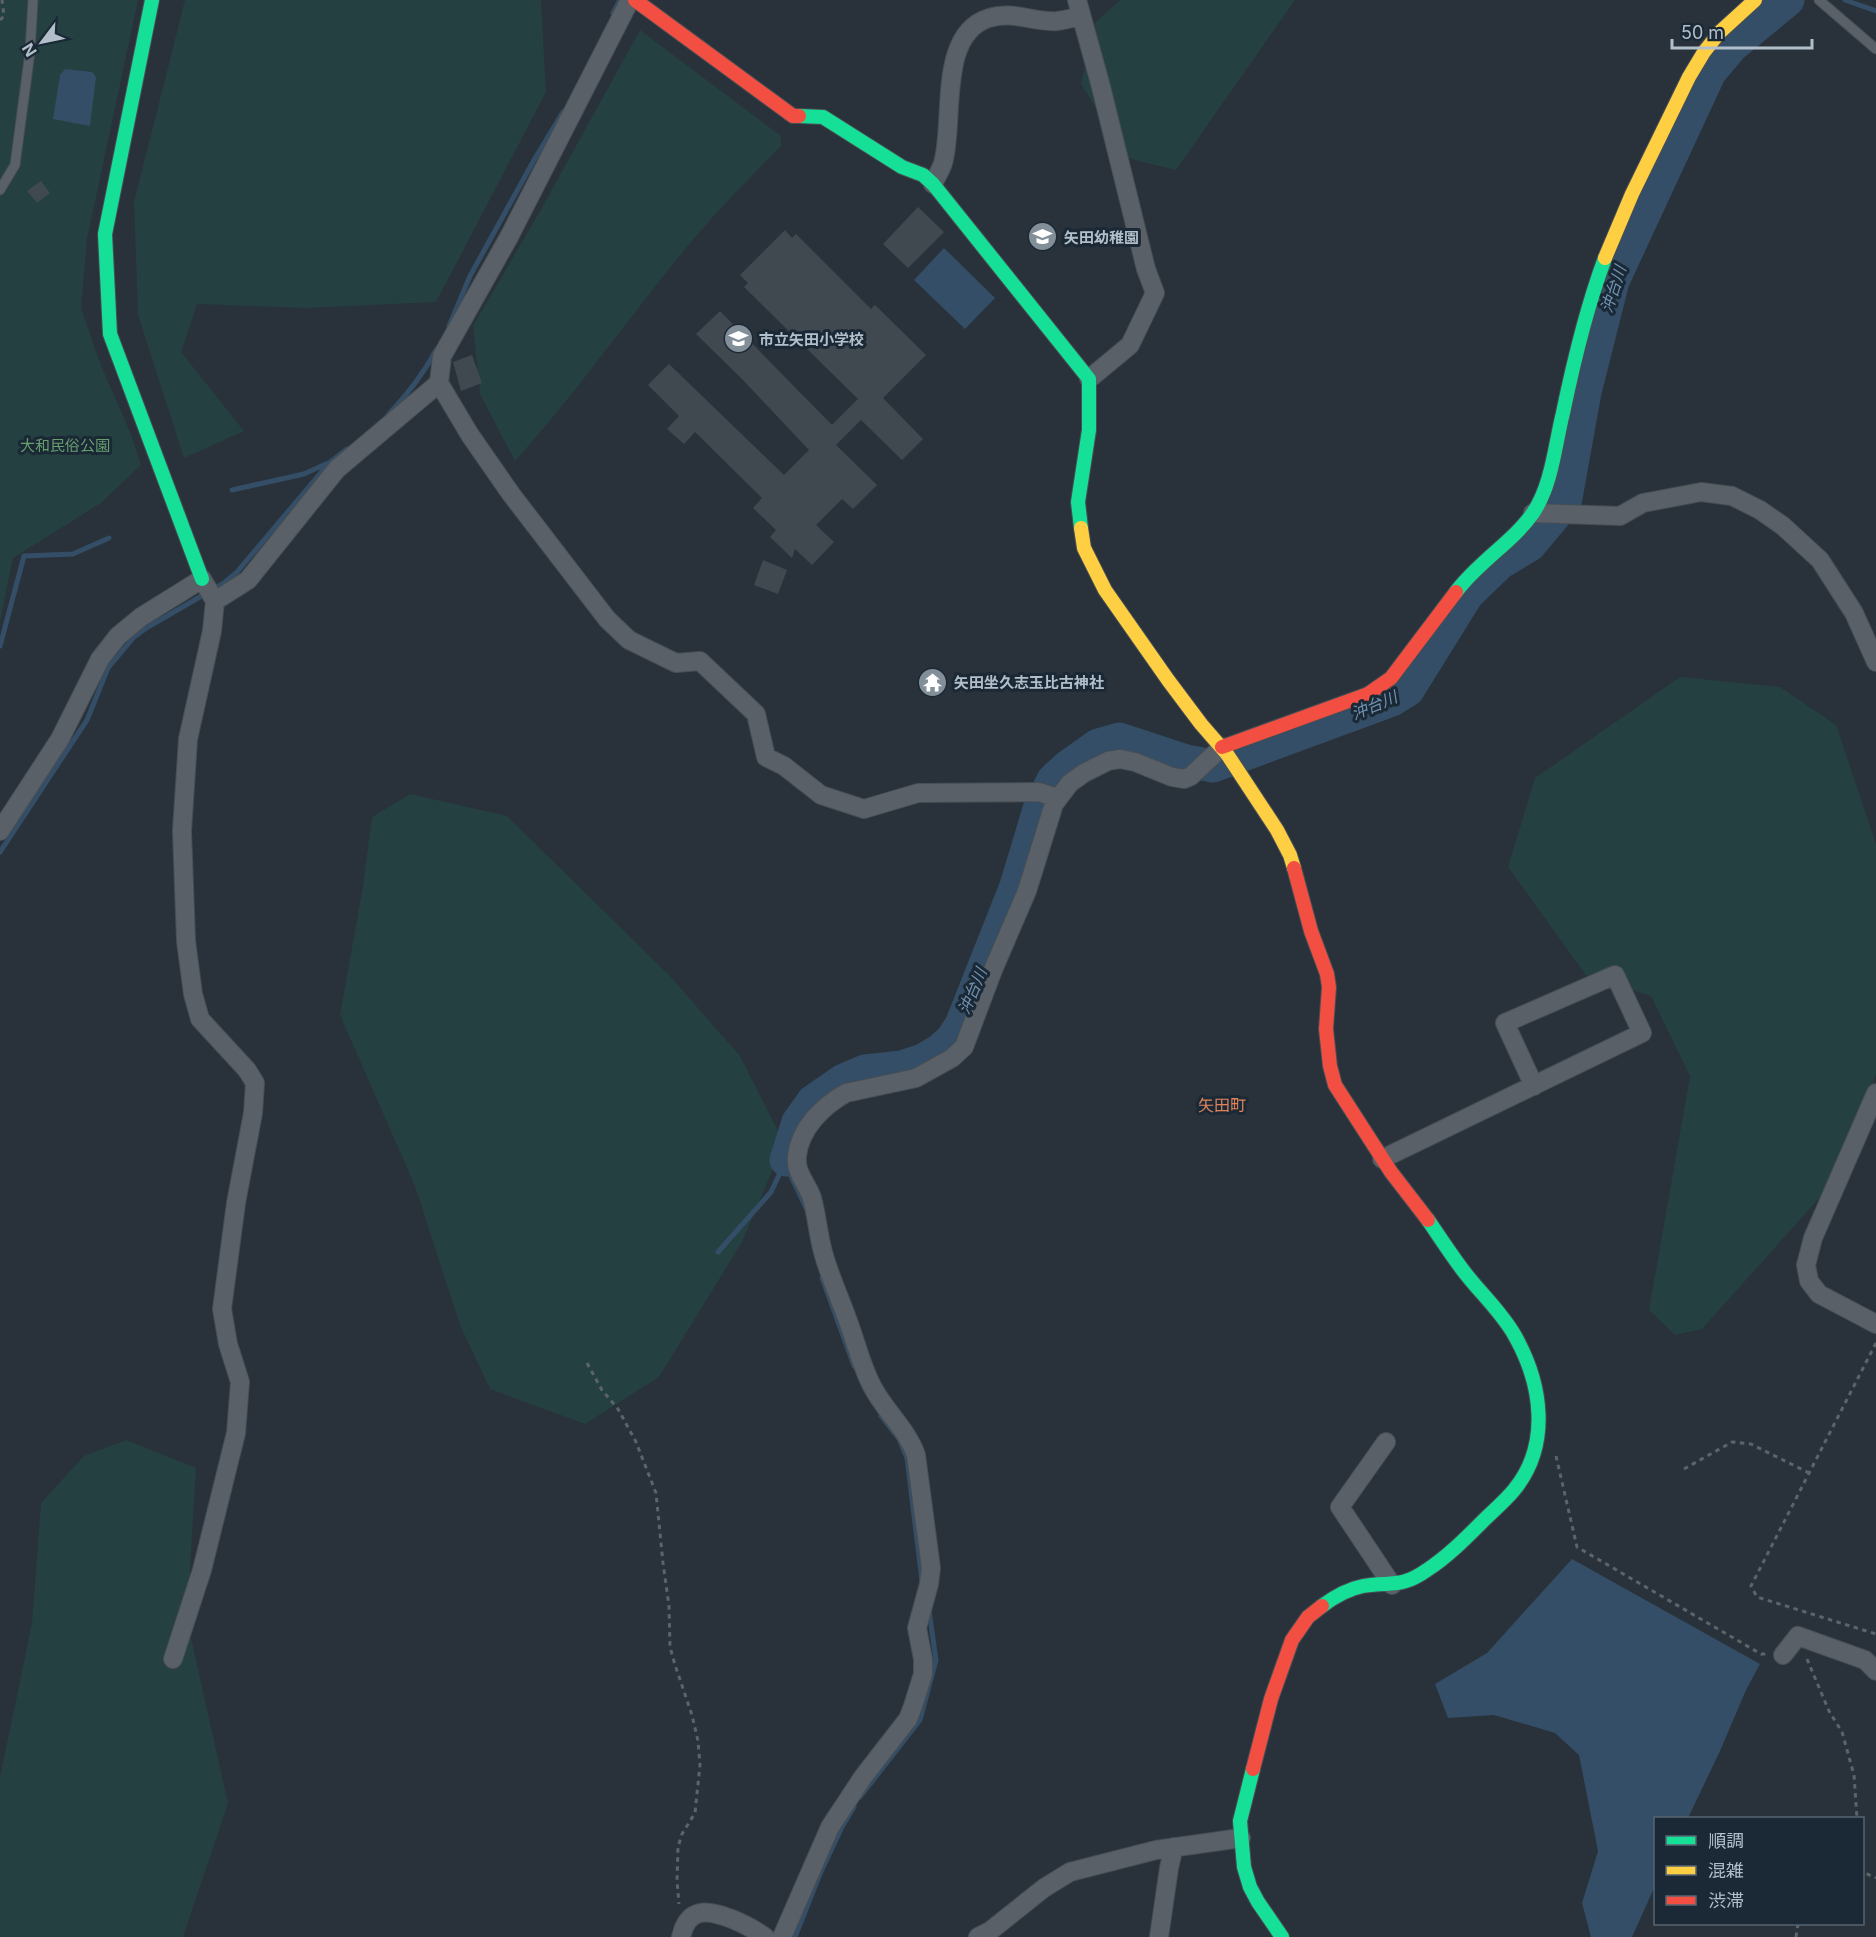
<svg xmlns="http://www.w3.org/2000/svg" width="1876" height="1937" font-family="Inter,'Noto Sans JP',sans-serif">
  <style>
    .green { fill: #254041 }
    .water { fill: #334e66 }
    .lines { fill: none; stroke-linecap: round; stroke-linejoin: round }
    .stream { stroke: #334e66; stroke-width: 5 }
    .river { stroke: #334e66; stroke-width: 33 }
    .building { fill: #404850 }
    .lane-casing { stroke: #474e54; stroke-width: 11 }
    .street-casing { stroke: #474e54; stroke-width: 20 }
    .fast-casing { stroke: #474e54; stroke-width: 16 }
    .slow-casing { stroke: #474e54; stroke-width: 16 }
    .jam-casing { stroke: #474e54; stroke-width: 16 }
    .path { stroke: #5c646a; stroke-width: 3; stroke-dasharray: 4.5 4.5; stroke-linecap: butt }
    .lane { stroke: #5a6067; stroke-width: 9 }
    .street { stroke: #5a6067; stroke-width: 18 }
    .fast { stroke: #16e098; stroke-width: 14 }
    .slow { stroke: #ffcf43; stroke-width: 14 }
    .jam { stroke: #f24e42; stroke-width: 14 }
    .labels { text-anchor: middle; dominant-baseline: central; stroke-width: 6; stroke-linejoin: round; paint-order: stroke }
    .poi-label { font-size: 15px; font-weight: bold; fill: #b2bfcb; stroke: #1b2936; text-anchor: start }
    .park-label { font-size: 15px; fill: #679f6d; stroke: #1b2936 }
    .water-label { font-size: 16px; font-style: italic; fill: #7094b2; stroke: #1b2936 }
    .neighbourhood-label { font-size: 16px; fill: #e08359; stroke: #1b2936 }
  </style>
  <rect width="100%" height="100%" fill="#29323a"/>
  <!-- green -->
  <path class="green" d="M0 0H138L87 239 81 308 100 363 130 432 141 465 101 503 13 558 0 621Z
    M185 0H541L546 92 436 302 305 308 197 304 181 352 244 431 184 458 138 315 134 202Z
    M1120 0H1295L1176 170 1127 158 1081 84 1095 23Z
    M640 30 781 136V146C758 170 733 194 711 219 642 297 585 384 515 461L480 394 473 326 543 206Z
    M1680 677 1780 687 1836 725 1876 844V1074L1839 1176 1702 1329 1675 1335 1649 1310 1690 1076 1651 996 1586 975 1508 867 1535 778Z
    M410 794 507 816 669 975 740 1056 784 1143 742 1242 659 1377 585 1424 490 1389 460 1325 415 1186 340 1015 363 886 372 817Z
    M126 1440 196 1468 187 1620 228 1803 183 1937H0V1777L32 1623 41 1503 84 1456Z"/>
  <!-- water -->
  <path class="water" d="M65 69 92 72 96 77 90 126 53 119 60 75Z
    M944 248 995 298 965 329 914 280Z
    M1572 1559 1760 1664 1746 1690 1720 1751 1688 1818H1656L1655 1886 1632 1937H1591L1582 1903 1598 1851 1579 1755 1555 1733 1494 1715 1448 1718 1435 1684 1487 1653Z"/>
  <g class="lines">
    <!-- stream -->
    <path class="stream" d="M1845 0 1876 11
      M613 13 620 0
      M449 326 470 276 534 160 563 112
      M388 415C407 395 423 375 436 350
      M232 490 304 474 328 463
      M0 646 24 556 73 554 109 538
      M0 852 87 720 108 668 134 637 148 627 224 583 237 572 329 463 347 449
      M786 1160 790 1174 806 1208
      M718 1252 771 1192 786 1160
      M822 1278 854 1366
      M881 1416 899 1439 907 1458 922 1581
      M860 1797 920 1720 936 1660 929 1610
      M795 1937 820 1874 842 1827 854 1807"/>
    <!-- river -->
    <path class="river" d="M786 1160 798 1122 813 1101 842 1081 865 1071 902 1067 923 1060 940 1050 952 1039 961 1025 1016 886 1040 806 1053 780 1067 767 1098 745 1119 739 1186 761 1213 766 1392 700 1408 690 1467 595 1500 563 1530 545 1565 503 1585 392 1613 281 1710 72 1732 46 1788 0"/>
  </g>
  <!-- building -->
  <path class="building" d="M41 181 50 193 37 203 27 191Z
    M918 207 944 232 908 268 883 244Z
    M785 230 792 238 796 234 871 309 875 305 926 355 883 398 923 439 902 460 861 420 836 445 877 485 853 509 842 499 816 525 834 542 812 565 795 549 792 558 770 537 776 530 753 508 762 498 695 432 684 444 667 429 679 416 648 385 669 364 784 475 809 450 741 378 696 334 720 311 832 425 858 399 744 287 748 283 740 275Z
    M472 355 482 383 461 391 453 362Z
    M763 560 787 570 778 594 754 585Z"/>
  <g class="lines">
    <defs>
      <path id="lane" d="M1819 0 1876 49
        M0 190 15 165 30 52 33 0"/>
      <path id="street" d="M630 0 509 237 442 356 439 383 470 435 511 494 607 619 629 640 676 663 700 661 756 714 766 757 784 766 821 795 864 809 918 793 1039 792 1057 798
        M1077 0 1100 83 1146 269 1155 293 1130 345 1089 379
        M933 184C936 177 941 170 943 163 955 122 937 34 989 18 1013 10 1034 23 1057 21 1065 20 1073 18 1080 16
        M1533 513 1620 516 1643 503 1701 492 1732 496 1760 510 1783 526 1820 560 1854 613 1876 662
        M215 601 248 580 337 469 439 383
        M0 831 60 739 100 659 118 636 141 617 202 579 215 601 212 631 188 739 182 831 186 941 193 994 200 1019 247 1070 255 1083 253 1113 236 1203 222 1309 228 1344 240 1382 236 1433 202 1570 173 1659
        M1876 1093 1813 1238 1806 1265 1809 1281 1819 1294 1876 1324
        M1382 1159 1642 1033 1615 975 1505 1023 1534 1086
        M1386 1442 1340 1507 1392 1585
        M1783 1655 1798 1636 1865 1660 1876 1671
        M681 1937C688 1906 708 1910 732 1919 744 1924 754 1929 765 1937
        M782 1937 830 1827 863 1777 908 1719 913 1706 923 1674V1659L917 1628 929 1584 931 1568 916 1455C907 1429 884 1410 872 1386 861 1365 856 1342 848 1321 840 1298 829 1275 823 1252 818 1234 817 1216 812 1198 807 1183 795 1173 797 1156 800 1128 823 1106 846 1093L916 1078 952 1058 964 1047 993 970 1027 891 1054 804 1070 783 1084 773 1108 761 1120 759 1135 762 1172 777 1184 779 1191 776 1222 747
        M978 1937 990 1931 1044 1888 1070 1872 1156 1850 1241 1838
        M1159 1937 1169 1868 1174 1847"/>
      <path id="fast" d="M152 0 105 234 110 334 202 579
        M799 116 823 117 902 167 923 175 933 184 1089 379V430L1078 502 1081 528
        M1456 592C1478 562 1513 542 1533 513 1552 485 1555 445 1563 413 1574 360 1586 309 1605 258
        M1322 1606C1334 1597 1348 1589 1363 1586 1391 1581 1400 1589 1427 1570 1447 1557 1465 1539 1482 1522 1492 1512 1505 1501 1514 1490 1551 1445 1542 1384 1515 1336 1501 1311 1479 1292 1462 1269 1450 1253 1439 1236 1428 1220
        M1253 1769 1240 1821 1244 1867 1250 1887 1258 1902 1282 1937"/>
      <path id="slow" d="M1605 258 1632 194 1689 77 1704 52 1720 32 1755 0
        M1081 528 1084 548 1105 590 1168 680 1201 724 1227 754 1277 830 1290 855 1294 868"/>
      <path id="jam" d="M635 0 793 116H799
        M1222 747 1368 694 1391 678 1456 592
        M1294 868 1311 931 1327 974 1329 987 1326 1029 1330 1066 1335 1085 1391 1172 1428 1220
        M1253 1769 1271 1699 1292 1640 1308 1617 1322 1606"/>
    </defs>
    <!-- lane casing -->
    <use href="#lane" class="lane-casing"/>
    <!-- street casing -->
    <use href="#street" class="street-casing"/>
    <!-- fast casing -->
    <use href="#fast" class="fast-casing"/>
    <!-- slow casing -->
    <use href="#slow" class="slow-casing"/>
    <!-- jam casing -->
    <use href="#jam" class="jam-casing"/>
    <!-- path -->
    <path class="path" d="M0 20 4 16 2 0
      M1876 1343 1751 1586 1757 1597 1876 1634
      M587 1363 602 1390 618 1409 636 1442 656 1493 663 1563 669 1606 670 1647 675 1665 692 1715 698 1741 700 1765 695 1813 682 1834 678 1847 677 1881 679 1904
      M1556 1456 1577 1547 1761 1654H1766
      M1684 1469 1732 1442 1751 1444 1809 1473
      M1807 1659 1829 1711 1842 1732 1854 1775 1857 1818
      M1862 1867 1863 1872 1876 1878
      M1796 1937 1798 1924"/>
    <!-- lane -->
    <use href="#lane" class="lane"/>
    <!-- street -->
    <use href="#street" class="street"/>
    <!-- fast -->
    <use href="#fast" class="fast"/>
    <!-- slow -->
    <use href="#slow" class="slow"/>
    <!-- jam -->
    <use href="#jam" class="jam"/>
  </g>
  <!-- icons -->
  <defs>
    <symbol id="school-disc" viewBox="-11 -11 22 22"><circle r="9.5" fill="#828e98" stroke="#1b2936"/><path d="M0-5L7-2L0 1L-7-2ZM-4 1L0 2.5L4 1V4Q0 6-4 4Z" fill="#fff"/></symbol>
    <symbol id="temple-disc" viewBox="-11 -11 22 22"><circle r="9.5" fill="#828e98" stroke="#1b2936"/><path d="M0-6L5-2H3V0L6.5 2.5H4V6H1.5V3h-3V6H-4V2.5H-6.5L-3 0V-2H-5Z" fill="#fff"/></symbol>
  </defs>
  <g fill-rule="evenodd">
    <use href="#school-disc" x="1026" y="220" width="33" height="33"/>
    <use href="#school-disc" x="722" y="322" width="33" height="33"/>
    <use href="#temple-disc" x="916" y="666" width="33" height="33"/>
  </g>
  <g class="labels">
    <!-- poi labels -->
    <g class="poi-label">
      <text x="1064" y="237">矢田幼稚園</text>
      <text x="759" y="339">市立矢田小学校</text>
      <text x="954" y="682">矢田坐久志玉比古神社</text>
    </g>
    <!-- park labels -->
    <g class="park-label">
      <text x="65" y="445">大和民俗公園</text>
    </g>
    <!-- water labels -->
    <g class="water-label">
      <text transform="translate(1613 289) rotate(-72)">沖台川</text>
      <text transform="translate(1374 705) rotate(-23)">沖台川</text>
      <text transform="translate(972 991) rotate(-67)">沖台川</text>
    </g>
    <!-- neighbourhood labels -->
    <g class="neighbourhood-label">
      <text x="1222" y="1105">矢田町</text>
    </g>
  </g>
  <!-- legend -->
  <rect x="1654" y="1817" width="210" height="108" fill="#1b2936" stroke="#576572" stroke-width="1.5"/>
  <rect x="1666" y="1836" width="30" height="9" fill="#16e098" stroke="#576572" stroke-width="1.5"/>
  <text x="1708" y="1847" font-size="18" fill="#b2bfcb">順調</text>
  <rect x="1666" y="1866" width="30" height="9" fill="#ffcf43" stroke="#576572" stroke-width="1.5"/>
  <text x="1708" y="1877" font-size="18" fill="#b2bfcb">混雑</text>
  <rect x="1666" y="1896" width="30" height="9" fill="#f24e42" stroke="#576572" stroke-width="1.5"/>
  <text x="1708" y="1907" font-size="18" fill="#b2bfcb">渋滞</text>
  <!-- north arrow -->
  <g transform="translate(42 42) rotate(238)" stroke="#1b2936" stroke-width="4.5" paint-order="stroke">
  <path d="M0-4.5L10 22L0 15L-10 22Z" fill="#b2bfcb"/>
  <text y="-9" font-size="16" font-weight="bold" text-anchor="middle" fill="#b2bfcb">N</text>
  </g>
  <!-- scale -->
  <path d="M1672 39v9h140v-9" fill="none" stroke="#b2bfcb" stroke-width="3"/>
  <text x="1681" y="39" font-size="18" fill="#b2bfcb" stroke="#1b2936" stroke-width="4.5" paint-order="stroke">50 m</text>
</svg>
